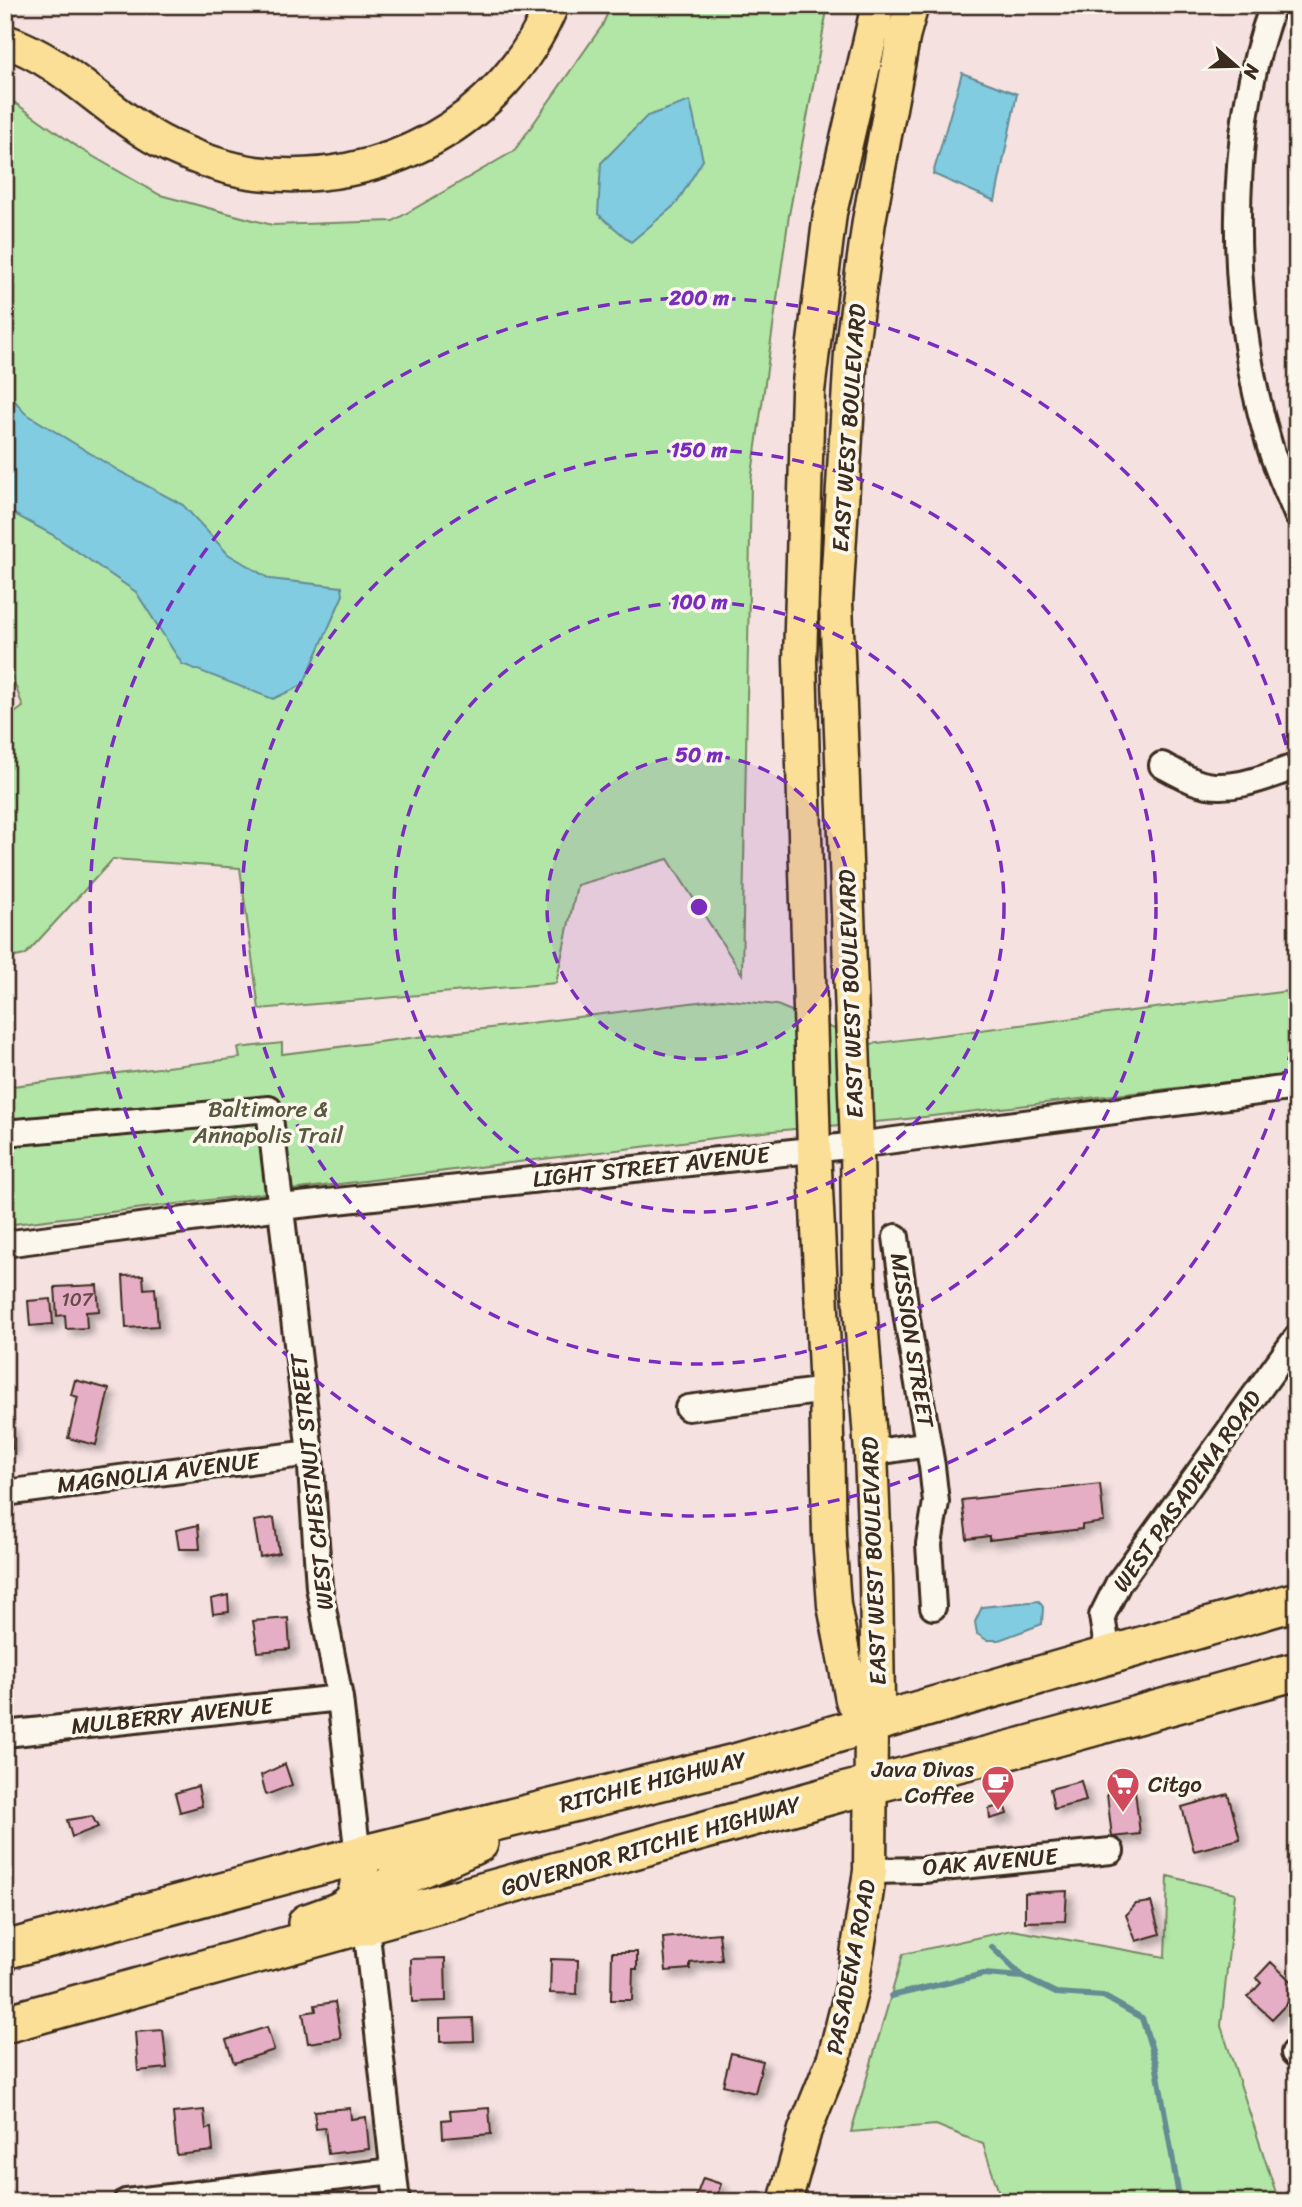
<svg xmlns="http://www.w3.org/2000/svg" width="1302" height="2207" font-family="Sriracha,sans-serif">
  <style>
    .green { fill: #b2e6a7; stroke: #768862; stroke-width: 2 }
    .water { fill: #81cce1; stroke: #658b93; stroke-width: 2 }
    .lines { fill: none; stroke-linecap: round; stroke-linejoin: round }
    .stream { stroke: #658b93; stroke-width: 6 }
    .building { fill: #e5aec4; stroke: #3b2a1e; stroke-width: 2; filter: url(#shadow) }
    .minor-casing { stroke: #3b2a1e; stroke-width: 30 }
    .major-casing { stroke: #3b2a1e; stroke-width: 37 }
    .highway-casing { stroke: #3b2a1e; stroke-width: 42 }
    .minor { stroke: #fbf7ec; stroke-width: 24 }
    .major { stroke: #fbdf96; stroke-width: 32 }
    .highway { stroke: #fbdf96; stroke-width: 37 }
    .ring { fill: none; stroke: #7b2cbf; stroke-width: 3.5; stroke-dasharray: 12 9 }
    .labels { text-anchor: middle; dominant-baseline: central; stroke-width: 7; stroke-linejoin: round; paint-order: stroke }
    .number-label { font-size: 19px; fill: #664b48 }
    .street-label { font-size: 23px; fill: #3b2a1e; stroke: #fbf7ec }
    .park-label { font-size: 23px; fill: #595940; stroke: #fbf7ec }
    .poi-label { font-size: 23px; fill: #3b2a1e; stroke: #fbf7ec; text-anchor: end }
    .centre { fill: #7b2cbf; stroke: #fbf7ec; stroke-width: 3.5 }
    .ring-label { font-size: 21px; text-anchor: middle; font-weight: bold; fill: #7b2cbf; stroke: #fbf7ec; stroke-width: 7; stroke-linejoin: round; paint-order: stroke }
  </style>
  <defs>
    <filter id="shadow"><feDropShadow dx="6" dy="6" stdDeviation="3.5" flood-color="#0004"/></filter>
  </defs>
  <rect width="100%" height="100%" fill="#f4e1e0"/>
  <filter id="ink" filterUnits="userSpaceOnUse"><feTurbulence type="fractalNoise" baseFrequency=".0143" numOctaves="2"/><feDisplacementMap in="SourceGraphic" scale="14" xChannelSelector="R" yChannelSelector="G"/><feConvolveMatrix kernelMatrix="1 2 1 2 8 2 1 2 1" color-interpolation-filters="sRGB"/></filter>
  <g filter="url(#ink)">
    <!-- green -->
    <path class="green" d="M611 5H828L789 215 751 481 742 974 668 859 577 885 556 983 259 1009 240 868 113 859 25 955 5 959V720L23 707 5 657V96L82 150 160 195 272 225 393 221 514 151 602 26Z
      M1297 990V1074L898 1120 772 1131 5 1225V1087L240 1058 238 1048 282 1043V1054L722 999 777 1005 870 1044Z
      M1168 1876 1235 1893 1221 2026 1279 2202H1002L983 2144 936 2125 851 2132 903 1954 1012 1930 1165 1957Z"/>
    <!-- water -->
    <path class="water" d="M962 73 1017 94 995 201 933 174Z
      M690 101 703 160 676 204 631 242 598 214 601 163 647 116Z
      M5 389 25 413 119 471 183 505 228 554 270 579 342 587 343 595 303 685 273 699 182 664 136 592 53 535 5 509Z
      M1039 1601 1043 1607 1042 1624 999 1640H987L977 1634 975 1622 982 1607Z"/>
    <g class="lines">
      <!-- stream -->
      <path class="stream" d="M992 1947 1023 1977
        M891 1996 984 1974 1023 1977 1056 1993 1103 1996 1142 2018 1156 2063 1180 2202"/>
    </g>
    <!-- building -->
    <path class="building" d="M143 1275 144 1289 155 1288 158 1326 126 1328 123 1276Z
      M97 1285 99 1311 86 1312 87 1328 66 1329 65 1315 57 1316 55 1287Z
      M51 1299 53 1324 30 1326 28 1301Z
      M75 1380 109 1389 96 1445 68 1438 78 1397 71 1395Z
      M5 1425H11L12 1449 5 1450Z
      M1100 1484 1104 1522 1082 1525V1529L989 1540V1536L967 1539 962 1500Z
      M274 1518 279 1553 260 1557 254 1521Z
      M198 1525 200 1549H179L176 1530Z
      M228 1595 229 1612 213 1614 211 1599Z
      M288 1618 290 1649 258 1652 253 1621Z
      M285 1764 292 1785 266 1795 261 1775Z
      M1081 1781 1086 1801 1054 1809 1050 1789Z
      M198 1786 202 1806 180 1812 175 1793Z
      M1135 1790 1140 1834 1112 1837 1107 1794Z
      M1228 1794 1240 1839 1194 1851 1182 1807Z
      M1004 1804 1007 1814 990 1819 989 1809Z
      M92 1816 98 1827 72 1837 67 1820Z
      M1067 1891 1065 1921 1025 1922V1893Z
      M1151 1902 1160 1934 1136 1941 1126 1915 1136 1904Z
      M719 1933 722 1960 690 1963V1969L666 1971 663 1938Z
      M612 1952H637V1969H633L632 2000H611Z
      M445 1958 446 2001 412 2002 411 1959Z
      M551 1959 578 1960 577 1994 550 1993Z
      M1271 1962 1297 1987V1993L1272 2019 1248 1997 1261 1983 1256 1978Z
      M335 2002 341 2038 308 2043 303 2013 316 2011 315 2005Z
      M473 2018 474 2041 440 2042V2019Z
      M267 2027 274 2050 234 2063 226 2040Z
      M163 2030 167 2068 138 2071 135 2032Z
      M731 2053 763 2061 755 2093 723 2085Z
      M350 2108 351 2119 366 2117 369 2149 328 2154 325 2128 316 2129 314 2111Z
      M489 2108 491 2134 443 2138 442 2120 451 2119 450 2111Z
      M204 2110 206 2129 211 2128 213 2151 177 2155 173 2113Z
      M703 2178 721 2184 717 2196 729 2200V2202H694Z"/>
    <g class="lines">
      <defs>
        <path id="minor" d="M1273 5C1225 137 1229 307 1268 440 1275 466 1287 490 1297 515
          M1162 765C1173 771 1185 778 1196 782 1228 794 1267 777 1297 766
          M5 1133 269 1109 310 1453 319 1587 340 1698 356 1839 360 1855
          M896 1237 907 1319 932 1466 936 1502 929 1544 933 1607
          M5 1244 281 1207 857 1145 1297 1087
          M688 1408 826 1390
          M871 1453 928 1444
          M5 1493 310 1453
          M1108 1654 1102 1616 1118 1584 1297 1337
          M5 1734 340 1698
          M870 1871 923 1870 1111 1851
          M366 1926 397 2202
          M1294 2053 1297 2050
          M126 2202 393 2171"/>
        <path id="major" d="M5 41C68 62 111 118 170 146 196 158 227 169 256 173 381 188 503 123 552 5
          M871 1724 852 1700 834 1605 829 1536 826 1390 814 1149 800 660 808 391 830 213 878 5
          M785 2202 805 2130 834 2058 852 1987 870 1871 871 1724 878 1700 876 1579 871 1453 859 1291 857 1145 836 603 851 353 869 221 904 33 912 5"/>
        <path id="highway" d="M307 1923C354 1906 361 1908 360 1855
          M366 1926 395 1880 479 1843
          M5 1950 360 1855 735 1763 1297 1601
          M5 2024 843 1792 1021 1747 1297 1671"/>
      </defs>
      <!-- minor casing -->
      <use href="#minor" class="minor-casing"/>
      <!-- major casing -->
      <use href="#major" class="major-casing"/>
      <!-- highway casing -->
      <use href="#highway" class="highway-casing"/>
      <!-- minor -->
      <use href="#minor" class="minor"/>
      <!-- major -->
      <use href="#major" class="major"/>
      <!-- highway -->
      <use href="#highway" class="highway"/>
    </g>
  </g>
  <!-- distance rings -->
  <circle cx="699" cy="907" r="152" fill="#7b2cbf" fill-opacity=".12"/>
  <g class="ring">
    <circle cx="699" cy="907" r="152"/>
    <circle cx="699" cy="907" r="305"/>
    <circle cx="699" cy="907" r="457"/>
    <path d="M1296 1028A609 609 0 1 1 1296 786"/>
  </g>
  <!-- icons -->
  <defs>
    <symbol id="cafe-pin" viewBox="-11 -11 22 30"><path d="M0 17L-7.5 6A9.5 9.5 0 1 1 7.5 6Z" fill="#d1495b" stroke="#fbf7ec"/><path d="M-5.5-4.5H6V0H3Q3 3.5 0 3.5H-2.5Q-5.5 3.5-5.5 0ZM3-3.2v2h1.7v-2ZM-6 4.5H4V6H-6Z" fill="#fff"/></symbol>
    <symbol id="supermarket-pin" viewBox="-11 -11 22 30"><path d="M0 17L-7.5 6A9.5 9.5 0 1 1 7.5 6Z" fill="#d1495b" stroke="#fbf7ec"/><path d="M-6-5.5h2.5l.6 2H6L4.5 2H-2.5L-4.4-4H-6ZM-1.5 3.2a1.3 1.3 0 1 0 .1 0ZM3 3.2a1.3 1.3 0 1 0 .1 0Z" fill="#fff"/></symbol>
  </defs>
  <g fill-rule="evenodd">
    <use href="#cafe-pin" x="979" y="1763" width="38" height="52"/>
    <use href="#supermarket-pin" x="1104" y="1765" width="38" height="52"/>
  </g>
  <g class="labels">
    <!-- number labels -->
    <g class="number-label">
      <text x="77" y="1299">107</text>
    </g>
    <!-- street labels -->
    <g class="street-label">
      <text transform="translate(849 428) rotate(-86)">EAST WEST BOULEVARD</text>
      <text transform="translate(851 994) rotate(-92)">EAST WEST BOULEVARD</text>
      <text transform="translate(651 1167) rotate(-6)">LIGHT STREET AVENUE</text>
      <text transform="translate(912 1340) rotate(81)">MISSION STREET</text>
      <text transform="translate(158 1473) rotate(-7)">MAGNOLIA AVENUE</text>
      <text transform="translate(312 1482) rotate(-96)">WEST CHESTNUT STREET</text>
      <text transform="translate(1187 1491) rotate(-55)">WEST PASADENA ROAD</text>
      <text transform="translate(874 1561) rotate(-92)">EAST WEST BOULEVARD</text>
      <text transform="translate(172 1716) rotate(-6)">MULBERRY AVENUE</text>
      <text transform="translate(653 1782) rotate(-14)">RITCHIE HIGHWAY</text>
      <text transform="translate(651 1846) rotate(-16)">GOVERNOR RITCHIE HIGHWAY</text>
      <text transform="translate(990 1862) rotate(-5)">OAK AVENUE</text>
      <text transform="translate(851 1967) rotate(-79)">PASADENA ROAD</text>
    </g>
    <!-- park labels -->
    <g class="park-label">
      <text x="268" y="1109">Baltimore &amp;<tspan x="268" dy="26">Annapolis Trail</tspan></text>
    </g>
    <!-- poi labels -->
    <g class="poi-label">
      <text x="974" y="1769">Java Divas<tspan x="974" dy="26">Coffee</tspan></text>
      <text x="1148" y="1784" text-anchor="start">Citgo</text>
    </g>
  </g>
  <circle cx="699" cy="907" r="10" class="centre"/>
  <g class="ring-label">
    <text x="699" y="305">200 m</text>
    <text x="699" y="457">150 m</text>
    <text x="699" y="609">100 m</text>
    <text x="699" y="762">50 m</text>
  </g>
  <!-- margin -->
  <rect width="1302" height="2207" fill="none" stroke="#fbf7ec" stroke-width="28"/>
  <rect x="14" y="14" width="1274" height="2179" fill="none" stroke="#3b2a1e" stroke-width="2.5" filter="url(#ink)"/>
  <!-- north arrow -->
  <g transform="translate(1236 66) rotate(110)" stroke="#fbf7ec" stroke-width="5" paint-order="stroke">
  <path d="M0-5L12 26L0 18L-12 26Z" fill="#3b2a1e"/>
  <text y="-10" font-size="19" font-weight="bold" text-anchor="middle" fill="#3b2a1e">N</text>
  </g>
</svg>
